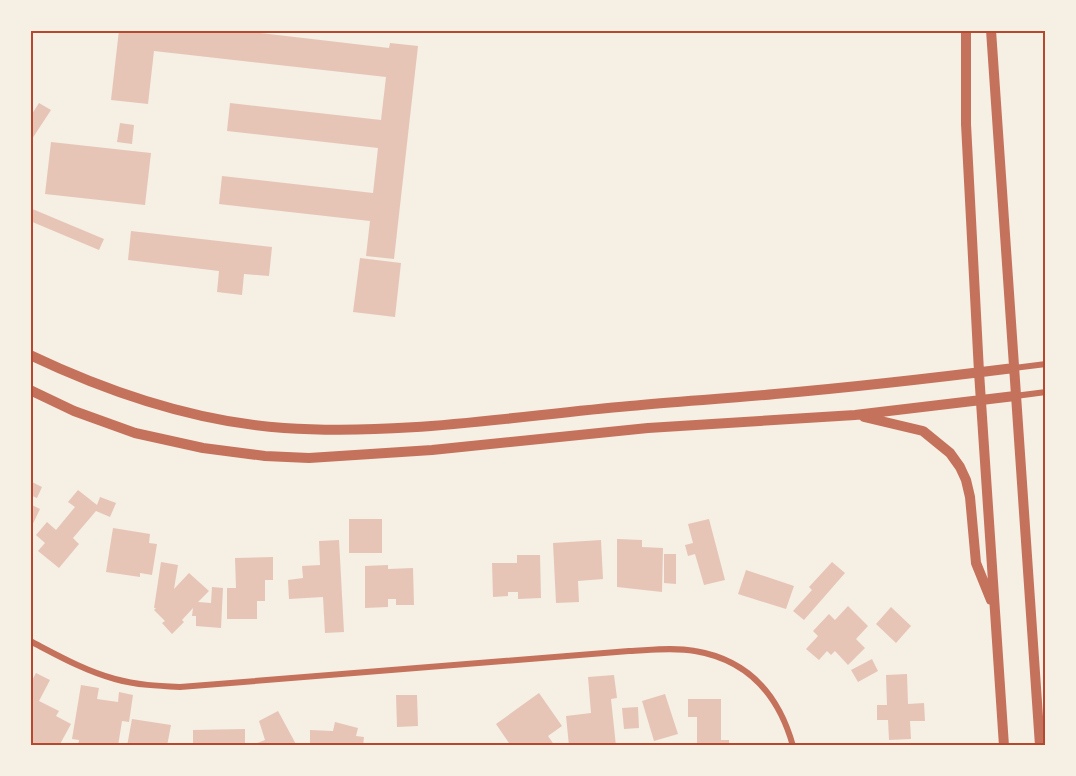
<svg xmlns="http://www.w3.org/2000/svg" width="1076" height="776" font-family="Montserrat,sans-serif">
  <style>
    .building { fill: #e6c5b7 }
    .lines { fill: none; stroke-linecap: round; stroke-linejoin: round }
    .minor { stroke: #c5725c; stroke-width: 6 }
    .tertiary { stroke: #c5725c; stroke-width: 10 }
    .neatline { fill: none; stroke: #b5482f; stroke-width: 2 }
  </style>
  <rect width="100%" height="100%" fill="#f6efe4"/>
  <!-- building -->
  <path class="building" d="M119 30H234L389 48 390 43 418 46 394 259 366 256 370 221 219 204 222 176 373 193 378 148 227 131 230 103 381 120 386 77 154 51 148 104 111 100Z
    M39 103 51 110 30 142V117Z
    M120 123 134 125 132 144 117 142Z
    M51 142 151 153 145 205 45 194Z
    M30 208 104 239 99 250 30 221Z
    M131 231 272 247 269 276 244 274 242 295 217 292 219 271 128 260Z
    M360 258 401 263 395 317 353 312Z
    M30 481 42 487 37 498 30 495Z
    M78 490 97 505 100 497 116 503 110 517 96 511 73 538 79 544 59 568 38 551 45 543 36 535 47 522 56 530 75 507 68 502Z
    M30 504 40 509 30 530Z
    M349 519H382V553H349Z
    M709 519 725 580 704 585 695 554 688 556 685 545 693 543 688 524Z
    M113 528 150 534 149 543 157 544 152 575 140 573V577L106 572Z
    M617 539 642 540V547L663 548 662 592 617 587Z
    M339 540 344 632 325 633 323 597 289 599 288 580 303 578 302 566 320 565 319 541Z
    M601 540 603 579 578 581 579 602 556 603 553 543Z
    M664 554H676V584L664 583Z
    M517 555H540L541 598 518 599V592H508V596L493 597 492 563H517Z
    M273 557V580H265V601H257V619H227V588H236L235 558Z
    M161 562 178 565 174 589 189 573 209 591 198 602 211 603 212 587 223 588 221 628 196 626V616H192L193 608 182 620 184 622 172 634 162 623 165 621 154 610 156 608H154Z
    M832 562 845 573 804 620 793 611 812 590 809 587Z
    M388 565V569L413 568 414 605H396V599H388V607L365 608V566Z
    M746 570 794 586 786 609 738 594Z
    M848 606 868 626 856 639 865 648 848 665 835 651 831 655 827 651 819 660 806 649 818 636 813 631 829 614 835 620Z
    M891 607 911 626 896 643 876 624Z
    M872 659 878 671 858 682 851 670Z
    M36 673 50 680 39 701 59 711 56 716 71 724 59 746H30V684Z
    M907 674 908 704 924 703 925 721H910L911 739 889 740 888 720H877V705H887L886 675Z
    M614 675 617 698 611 699 616 746H569L566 716 591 713 588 677Z
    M81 685 99 688 97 699 118 702 119 692 133 695 129 722 122 721 118 746H83L78 745 79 740 72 739Z
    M539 693 562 726 548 736 555 746H511L496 724Z
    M665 694 678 734 654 741 642 701Z
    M396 695H417L418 726 397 727Z
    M688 699H721V740H729V746H697V717H688Z
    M638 707 639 728 624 729 622 708Z
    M278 711 297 746H249L265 740 259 721Z
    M132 719 171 725 167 746H127Z
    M335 722 358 728 356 736 364 737 363 746H310V730L333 731Z
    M245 729V746H193V730Z"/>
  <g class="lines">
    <!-- minor -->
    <path class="minor" d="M1014 368 1046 364
      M1015 396 1046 392
      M30 641C57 655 85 671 115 679 137 685 158 686 180 687L629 651C651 650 674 647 695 651 749 660 779 696 793 746"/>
    <!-- tertiary -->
    <path class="tertiary" d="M966 30V124L979 372 1004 746
      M991 30 1040 746
      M30 355C110 393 196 422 284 428 400 436 515 416 630 406 678 401 726 399 775 394 855 387 934 378 1014 368
      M30 390 74 411 135 433 203 448 265 456 309 458 432 450 648 428 855 415 1015 396
      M864 417 923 431 950 453 960 467 966 480 970 497 976 563 991 600"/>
  </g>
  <!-- border -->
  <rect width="1076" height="776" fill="none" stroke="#f6efe4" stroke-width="63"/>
  <rect x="32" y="32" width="1012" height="712" class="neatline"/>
</svg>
